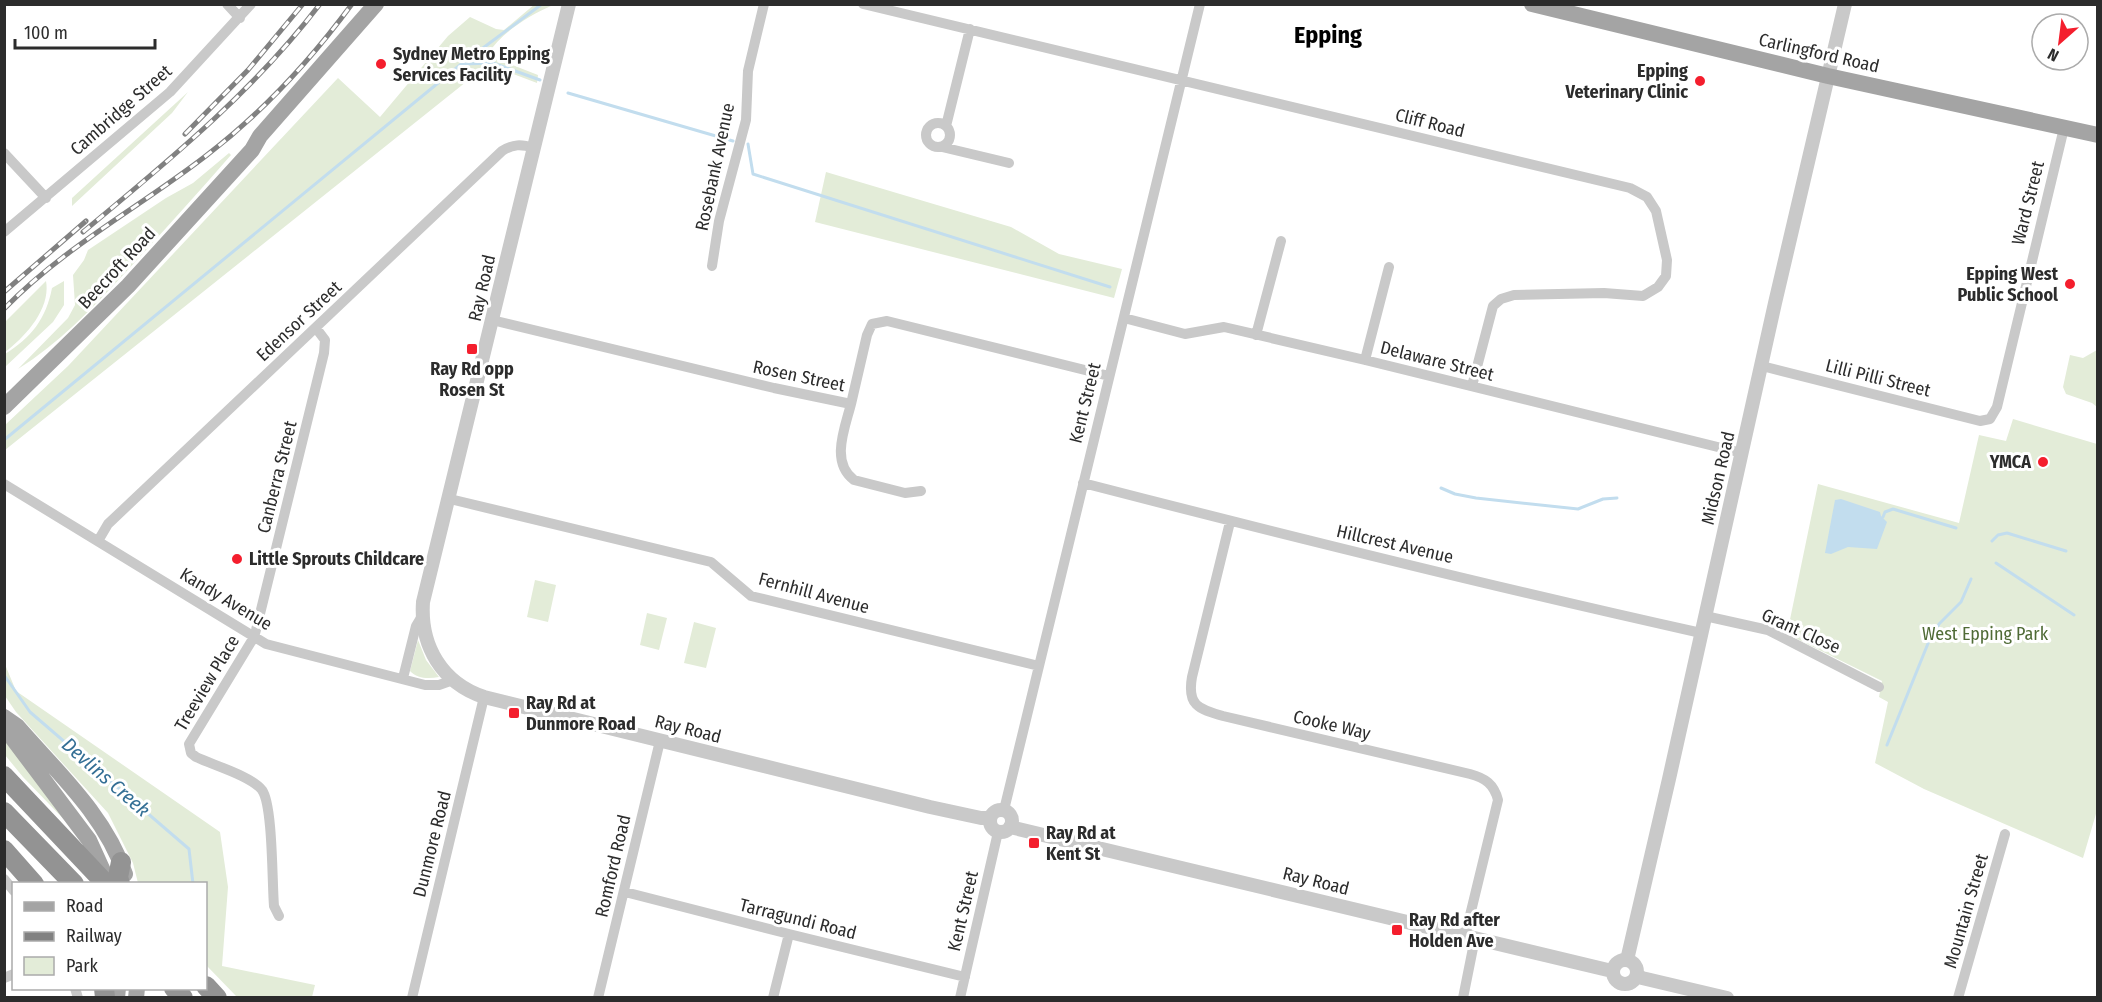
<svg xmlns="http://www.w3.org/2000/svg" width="2102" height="1002" font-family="'Fira Sans Condensed',sans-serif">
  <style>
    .green { fill: #e3ecd8 }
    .water { fill: #c2ddee }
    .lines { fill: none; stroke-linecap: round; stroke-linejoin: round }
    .stream { stroke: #c2ddee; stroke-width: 3 }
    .minor { stroke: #c9c9c9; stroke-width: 10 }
    .tertiary { stroke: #c9c9c9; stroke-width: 14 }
    .primary { stroke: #a4a4a4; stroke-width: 16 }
    .motorway { stroke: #939393; stroke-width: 20 }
    .rail-casing { stroke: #818181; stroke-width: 5 }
    .rail { stroke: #fff; stroke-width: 3; stroke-dasharray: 9; stroke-linecap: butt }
    .poi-dot { fill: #f41e2d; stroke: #fff; stroke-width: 2 }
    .labels { text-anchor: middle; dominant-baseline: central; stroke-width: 6; stroke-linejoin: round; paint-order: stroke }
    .street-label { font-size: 18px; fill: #2c2c2c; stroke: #fff }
    .poi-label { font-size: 18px; font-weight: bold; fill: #2c2c2c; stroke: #fff; text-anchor: start }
    .park-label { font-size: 18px; fill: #4f6b36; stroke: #fff }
    .water-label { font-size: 20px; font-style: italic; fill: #346f95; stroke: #fff }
    .district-label { font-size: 24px; font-weight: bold; fill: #000; stroke: #fff }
  </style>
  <rect width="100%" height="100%" fill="#fff"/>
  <!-- green -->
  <path class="green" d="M535 4 553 5C528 16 502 32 487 55L538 75 537 83 500 69 481 70 5 450V425L68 366 338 78 380 117 448 36 470 17 496 29 504 30Z
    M188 92 172 113 72 206V198Z
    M229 153 231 155C196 195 160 235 124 274 92 309 58 344 18 369L68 318 75 305 73 275 84 260 88 250 166 198 193 183Z
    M826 172 1011 227 1059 254 1122 269 1114 298 815 222Z
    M46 281C51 309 25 337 5 352V322Z
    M64 281V305L53 322 5 367V354C31 338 46 319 52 288Z
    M2097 350V407L2092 403 2066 394 2063 387 2070 355 2083 358Z
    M2013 419 2097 444 2098 807 2083 858 1924 789 1875 763 1888 702 1879 697 1882 681 1787 634 1818 484 1959 523 1979 435 2006 441Z
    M535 580 556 585 548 622 527 617Z
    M647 613 667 618 659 650 640 645Z
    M694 622 716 628 706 668 684 663Z
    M418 640 426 660 439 677C429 679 417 679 410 671Z
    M4 662 16 691 220 832 228 887 222 966 315 985 312 997H237L206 965V884L138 883 133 863 108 813 16 712 5 696Z
    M4 739 78 834 23 777 5 755Z"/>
  <!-- water -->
  <path class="water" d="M1841 499 1880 512 1881 516 1887 522 1877 549 1848 547 1831 554 1825 553 1835 500Z"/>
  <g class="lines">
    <!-- stream -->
    <path class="stream" d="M462 64 493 63 540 80
      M568 93 733 141
      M748 144 753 174 1110 287
      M4 440 460 65 542 4
      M1441 488 1455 494 1476 498 1578 509 1603 499 1617 498
      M1883 517 1885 512 1893 509 1956 528
      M1992 541 1998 535 2007 533 2066 551
      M1996 563 2074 615
      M4 675 30 712 189 849 193 884
      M1887 745 1929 641 1939 624 1961 602 1971 579"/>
    <!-- minor -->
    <path class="minor" d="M227 4 240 18
      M863 4 1630 188 1647 197 1656 211 1667 260 1666 276 1658 287 1643 296 1604 293 1514 295 1501 299 1493 306 1472 386
      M926 135a12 12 0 1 1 24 0a12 12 0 1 1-24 0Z
      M946 126 970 29
      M942 147 1009 163
      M4 153 46 198
      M4 232 170 92 251 4
      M712 266 719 221 746 120 748 71 764 4
      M1124 318 1185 334 1224 327 1365 360 1742 453
      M492 320 774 388 851 404 867 335 872 324 887 321 1109 376
      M1256 335 1281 241
      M1365 360 1389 267
      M1762 366 1980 421 1990 419 1997 407 2064 128
      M851 404C845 428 830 462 854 480L905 493 921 491
      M1083 483C1288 536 1494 587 1701 633
      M4 484 266 644 425 685H439L453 680
      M450 499 711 562 751 596 1039 666
      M1230 522 1192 677C1187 705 1198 709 1223 716L1470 774C1485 778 1494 784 1498 800L1465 936
      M98 541 108 524 502 151C513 144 521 144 534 148
      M1705 616 1768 630 1879 687
      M403 678 416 626 422 616
      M1004 810 1200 4
      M4 879 14 891
      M625 892 789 934 965 977
      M279 916 274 906C272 883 273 805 262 790 251 776 213 765 196 757L191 753 189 744 254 637 256 630 324 353 325 340 316 328
      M4 978 14 974
      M75 988 78 998
      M412 998 484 697
      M598 998 660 741
      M773 998 789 934
      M960 998 998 832
      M1463 998 1475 938
      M1958 998 2005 834"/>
    <!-- tertiary -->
    <path class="tertiary" d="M569 4 423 602C420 646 442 683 484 697L930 807 981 818H990
      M990 821a11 11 0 1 1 22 0a11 11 0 1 1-22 0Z
      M1010 827 1612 971
      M1613 972a12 12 0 1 1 24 0a12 12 0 1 1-24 0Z
      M1627 960 1669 779 1775 303 1845 4
      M1637 975 1642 978 1727 998"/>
    <!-- primary -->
    <path class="primary" d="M1532 4 1828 76 2098 135
      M4 407 128 286 252 150 260 136 376 4
      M4 717 17 726C57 772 105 815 125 874
      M4 727 89 840 109 884
      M117 998 118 988
      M136 998 137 988"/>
    <!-- motorway -->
    <path class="motorway" d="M4 776 106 884
      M4 812 74 884
      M4 850 34 884
      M120 884 118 877 121 862
      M206 986 217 998
      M104 988 105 998
      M174 988 183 998"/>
    <defs>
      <path id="rail" d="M185 134 248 70 303 4
        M83 232C167 162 253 92 320 4
        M4 292 86 221
        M4 309C64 247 140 207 207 155 263 112 310 61 352 4"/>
    </defs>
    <!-- rail casing -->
    <use href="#rail" class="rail-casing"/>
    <!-- rail -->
    <use href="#rail" class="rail"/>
  </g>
  <!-- markers -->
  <g class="poi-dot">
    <circle cx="381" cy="64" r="6"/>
    <circle cx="1700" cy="81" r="6"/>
    <circle cx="2070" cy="284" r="6"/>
    <rect x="466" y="343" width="12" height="12" rx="3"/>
    <circle cx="2043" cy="462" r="6"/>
    <circle cx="237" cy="559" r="6"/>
    <rect x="508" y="707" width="12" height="12" rx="3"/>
    <rect x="1028" y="837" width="12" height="12" rx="3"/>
    <rect x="1391" y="924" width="12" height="12" rx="3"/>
  </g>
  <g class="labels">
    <!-- street labels -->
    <g class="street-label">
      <text transform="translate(1819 53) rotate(13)">Carlingford Road</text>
      <text transform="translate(121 110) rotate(-41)">Cambridge Street</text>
      <text transform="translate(1430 123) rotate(14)">Cliff Road</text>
      <text transform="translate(715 167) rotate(-78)">Rosebank Avenue</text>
      <text transform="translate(2028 203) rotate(-76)">Ward Street</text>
      <text transform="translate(117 268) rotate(-47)">Beecroft Road</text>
      <text transform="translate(482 288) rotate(-77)">Ray Road</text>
      <text transform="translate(299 321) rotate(-43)">Edensor Street</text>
      <text transform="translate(1437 361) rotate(14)">Delaware Street</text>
      <text transform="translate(799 376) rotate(12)">Rosen Street</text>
      <text transform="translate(1878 378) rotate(14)">Lilli Pilli Street</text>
      <text transform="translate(1085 403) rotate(-76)">Kent Street</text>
      <text transform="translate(277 477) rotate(-76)">Canberra Street</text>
      <text transform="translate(1718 478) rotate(-77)">Midson Road</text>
      <text transform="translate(1395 544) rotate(13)">Hillcrest Avenue</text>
      <text transform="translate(814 593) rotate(15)">Fernhill Avenue</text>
      <text transform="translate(226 599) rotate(31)">Kandy Avenue</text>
      <text transform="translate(1801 631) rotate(24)">Grant Close</text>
      <text transform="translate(207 683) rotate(-59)">Treeview Place</text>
      <text transform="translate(1332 725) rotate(13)">Cooke Way</text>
      <text transform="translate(688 729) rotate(14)">Ray Road</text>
      <text transform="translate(432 844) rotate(-76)">Dunmore Road</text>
      <text transform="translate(613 866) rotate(-77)">Romford Road</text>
      <text transform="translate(1316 881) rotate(14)">Ray Road</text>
      <text transform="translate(963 911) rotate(-77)">Kent Street</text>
      <text transform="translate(1966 911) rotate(-74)">Mountain Street</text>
      <text transform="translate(798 919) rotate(14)">Tarragundi Road</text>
    </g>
    <!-- poi labels -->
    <g class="poi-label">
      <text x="393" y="54">Sydney Metro Epping<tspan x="393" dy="21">Services Facility</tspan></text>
      <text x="1688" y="71" text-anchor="end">Epping<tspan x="1688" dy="21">Veterinary Clinic</tspan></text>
      <text x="2058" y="274" text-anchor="end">Epping West<tspan x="2058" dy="21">Public School</tspan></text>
      <text x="472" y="369" text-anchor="middle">Ray Rd opp<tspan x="472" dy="21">Rosen St</tspan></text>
      <text x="2031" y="462" text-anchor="end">YMCA</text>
      <text x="249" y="559">Little Sprouts Childcare</text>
      <text x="526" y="703">Ray Rd at<tspan x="526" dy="21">Dunmore Road</tspan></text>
      <text x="1046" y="833">Ray Rd at<tspan x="1046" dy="21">Kent St</tspan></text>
      <text x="1409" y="920">Ray Rd after<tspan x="1409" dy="21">Holden Ave</tspan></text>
    </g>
    <!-- park labels -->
    <g class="park-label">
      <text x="1985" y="634">West Epping Park</text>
    </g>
    <!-- water labels -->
    <g class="water-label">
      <text transform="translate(106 777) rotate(41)">Devlins Creek</text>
    </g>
    <!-- district labels -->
    <g class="district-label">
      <text x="1328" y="35">Epping</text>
    </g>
  </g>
  <!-- border -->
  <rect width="2102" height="1002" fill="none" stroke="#2c2c2c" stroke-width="12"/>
  <!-- legend -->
  <rect x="12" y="882" width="195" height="108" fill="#ffffff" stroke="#ababab" stroke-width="1.5"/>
  <rect x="24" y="902" width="30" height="9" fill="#a4a4a4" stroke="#ababab" stroke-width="1.5"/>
  <text x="66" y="912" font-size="18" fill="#2c2c2c">Road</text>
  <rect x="24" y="932" width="30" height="9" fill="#818181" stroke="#ababab" stroke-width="1.5"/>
  <text x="66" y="942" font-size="18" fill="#2c2c2c">Railway</text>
  <rect x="24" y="957" width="30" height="18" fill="#e3ecd8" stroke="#ababab" stroke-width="1.5"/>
  <text x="66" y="972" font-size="18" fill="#2c2c2c">Park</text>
  <!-- north arrow -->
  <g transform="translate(2060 42) rotate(208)"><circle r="28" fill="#ffffff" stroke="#ababab" stroke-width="1.5"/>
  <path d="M0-4.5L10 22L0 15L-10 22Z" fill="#f41e2d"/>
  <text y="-9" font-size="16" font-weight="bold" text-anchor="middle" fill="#2c2c2c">N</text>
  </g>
  <!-- scale -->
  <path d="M15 39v9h140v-9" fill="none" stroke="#2c2c2c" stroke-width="3"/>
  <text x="24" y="39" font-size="18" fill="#2c2c2c" stroke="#ffffff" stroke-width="4.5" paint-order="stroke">100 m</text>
</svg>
